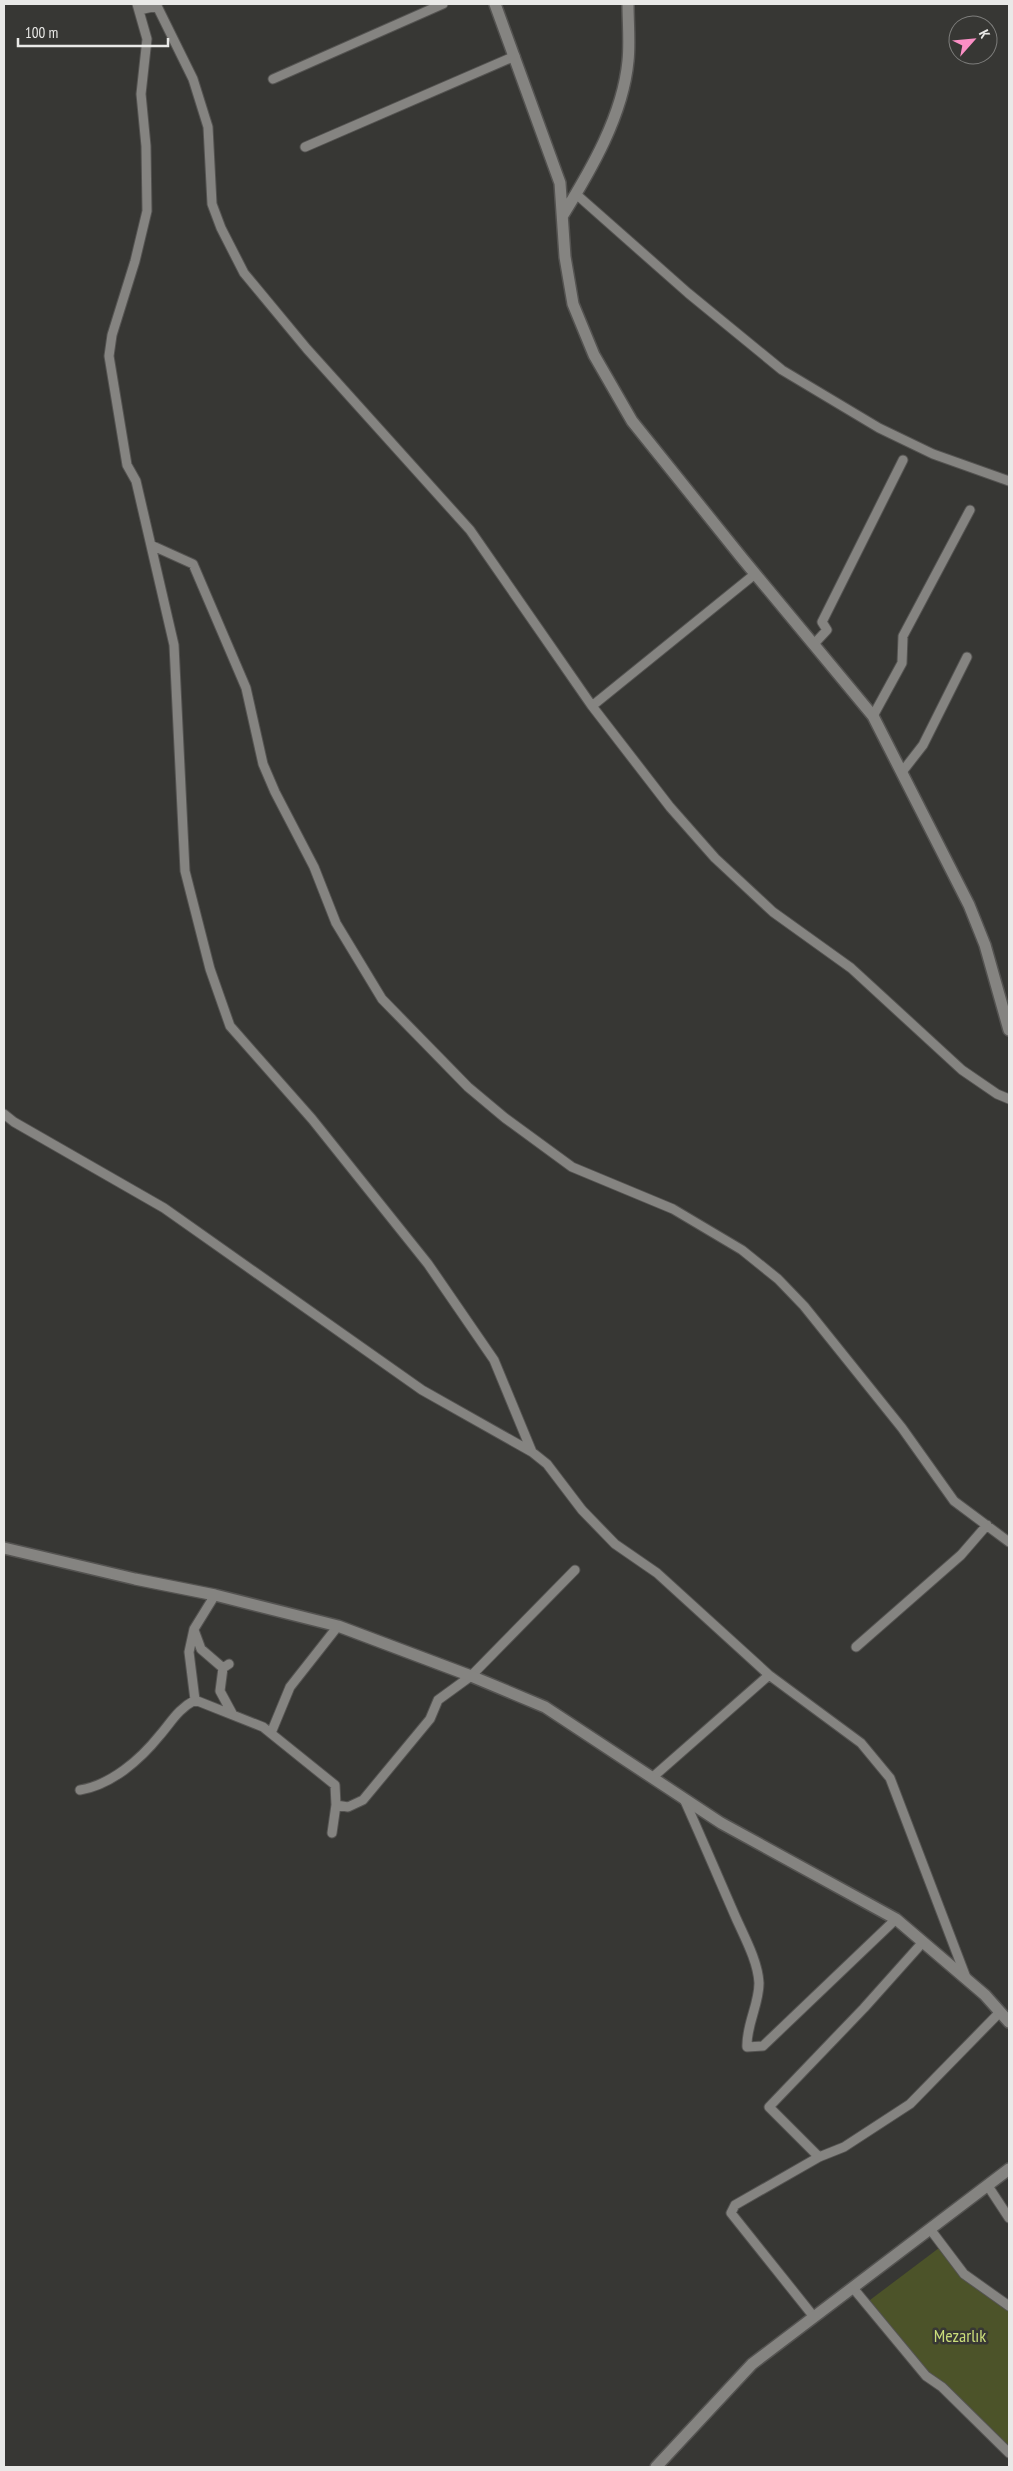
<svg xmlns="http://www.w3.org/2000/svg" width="1013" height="2471" font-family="'PT Sans Narrow',sans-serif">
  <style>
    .green { fill: #4c5329 }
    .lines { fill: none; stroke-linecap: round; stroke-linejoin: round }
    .minor-casing { stroke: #545351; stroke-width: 11 }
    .tertiary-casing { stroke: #545351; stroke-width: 14 }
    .minor { stroke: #858481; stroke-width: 9 }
    .tertiary { stroke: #858481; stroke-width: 11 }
    .labels { text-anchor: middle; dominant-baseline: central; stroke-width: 5; stroke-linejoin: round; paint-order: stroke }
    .park-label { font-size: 18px; fill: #cadd7a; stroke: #373734 }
  </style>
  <rect width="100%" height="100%" fill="#373734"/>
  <!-- green -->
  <path class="green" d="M939 2248 1009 2309V2446L925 2371 866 2303Z"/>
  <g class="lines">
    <defs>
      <path id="minor" d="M137 4 147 39 141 94 146 146 147 211 135 261 112 335 109 356 127 465 136 481 174 645 185 871 210 969 230 1026 312 1119 428 1264 494 1360 532 1452
        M139 10 157 6 193 79 208 127 212 204 221 228 244 273 307 349 470 530 592 706 670 807 715 858 773 912 851 968 962 1070 997 1094 1009 1099
        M273 79 443 4
        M305 147 515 56
        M576 194 688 293 782 370 879 428 933 454 1009 481
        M151 545 193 564 246 688 263 764 275 792 314 867 336 923 382 999 468 1087 505 1118 572 1167 673 1209 742 1250 778 1279 804 1306 902 1428 954 1501 1009 1542
        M814 644 827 630 822 622 903 460
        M592 706 755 574
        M873 716 902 663 903 636 970 510
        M902 772 923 745 967 657
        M4 1114 14 1122 164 1208 422 1390 532 1452 547 1464 582 1510 615 1544 657 1573 769 1675 861 1743 890 1778 967 1980
        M194 1630 201 1649 223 1668 229 1664
        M856 1647 961 1555 987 1525
        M223 1668 220 1691 233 1715
        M195 1700 263 1727 335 1785 336 1805 332 1833
        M271 1733 290 1687 338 1626
        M653 1777 769 1675
        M80 1790C111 1785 140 1760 160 1735 172 1721 178 1709 195 1700L189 1652 194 1629 215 1595
        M684 1799C702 1839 719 1879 736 1918 745 1938 758 1962 759 1983 759 2005 746 2025 747 2047L763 2046 896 1919
        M336 1805 348 1807 363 1800 430 1719 438 1700 471 1676 575 1570
        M819 2157 769 2107 864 2008 923 1942
        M988 2186 1009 2218
        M930 2229 964 2274 1009 2306
        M853 2288 926 2376 942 2387 1009 2453
        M814 2317 731 2213 735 2205 819 2157 844 2147 910 2104 1000 2012"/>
      <path id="tertiary" d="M495 4 560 183 565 257 573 304 594 355 632 421 742 558 873 716 969 905 985 945 1009 1030
        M563 215C591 170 623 115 628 61 630 43 628 23 628 4
        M4 1548 135 1579 215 1595 338 1626 471 1676 545 1707 721 1823 896 1919 985 1995 1009 2022
        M656 2467 752 2364 1009 2169"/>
    </defs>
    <!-- minor casing -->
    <use href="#minor" class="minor-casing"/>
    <!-- tertiary casing -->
    <use href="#tertiary" class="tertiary-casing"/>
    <!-- minor -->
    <use href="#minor" class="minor"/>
    <!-- tertiary -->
    <use href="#tertiary" class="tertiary"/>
  </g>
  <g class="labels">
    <!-- park labels -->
    <g class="park-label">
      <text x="960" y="2335">Mezarlık</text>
    </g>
  </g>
  <!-- border -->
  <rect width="1013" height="2471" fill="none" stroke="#e9e9e7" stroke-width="10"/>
  <!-- north arrow -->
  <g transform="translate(973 40) rotate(63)"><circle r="24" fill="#373734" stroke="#7e7e7c"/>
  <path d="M0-4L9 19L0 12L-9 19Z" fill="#fb8fc5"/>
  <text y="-8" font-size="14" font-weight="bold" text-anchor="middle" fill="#e9e9e7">K</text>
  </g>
  <!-- scale -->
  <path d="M18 38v8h150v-8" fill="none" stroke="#e9e9e7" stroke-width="2.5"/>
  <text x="25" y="38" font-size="15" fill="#e9e9e7" stroke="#373734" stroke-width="4" paint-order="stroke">100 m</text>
</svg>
